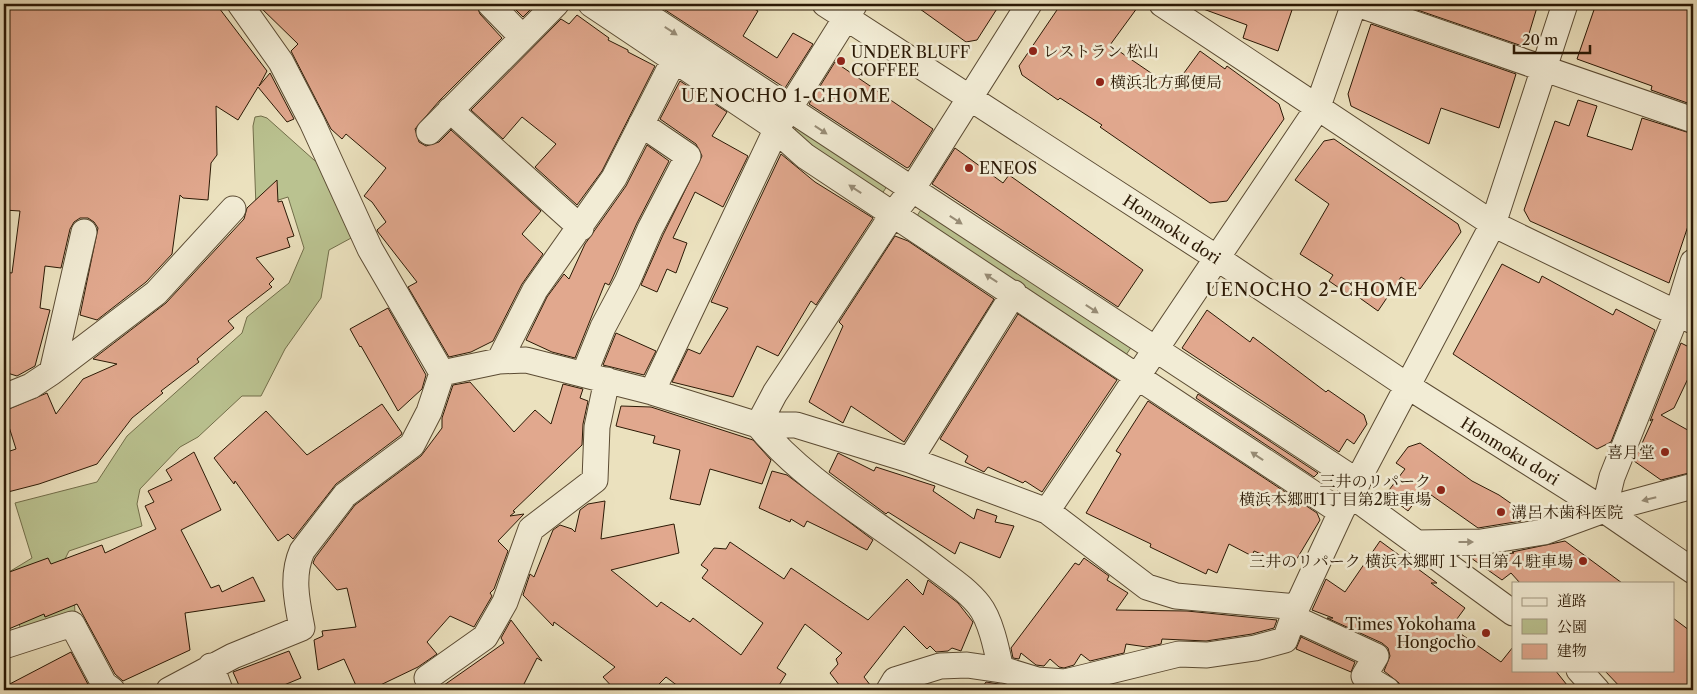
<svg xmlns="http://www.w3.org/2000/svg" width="1697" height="694" font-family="'Libre Caslon Text','Noto Serif JP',serif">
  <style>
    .green { fill: #bac290; stroke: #726e4a }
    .building { fill: #e1a88e; stroke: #2b1905 }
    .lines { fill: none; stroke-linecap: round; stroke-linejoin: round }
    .minor-casing { stroke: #5b4b33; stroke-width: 27 }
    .minor { stroke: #f2ecd5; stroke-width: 25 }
    .oneway { fill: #988d77 }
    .poi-dot { fill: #8f2418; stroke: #f2ecd5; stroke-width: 2 }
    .labels { text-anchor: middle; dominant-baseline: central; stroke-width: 5; stroke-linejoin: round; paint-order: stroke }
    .poi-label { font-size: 16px; fill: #2b1905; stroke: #f2ecd5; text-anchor: start }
    .street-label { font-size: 16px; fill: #2b1905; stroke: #f2ecd5 }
    .neighbourhood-label { font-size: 18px; letter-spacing: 1px; fill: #2b1905; stroke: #f2ecd5 }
  </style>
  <rect width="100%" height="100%" fill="#ebe1be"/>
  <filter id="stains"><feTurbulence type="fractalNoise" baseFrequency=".004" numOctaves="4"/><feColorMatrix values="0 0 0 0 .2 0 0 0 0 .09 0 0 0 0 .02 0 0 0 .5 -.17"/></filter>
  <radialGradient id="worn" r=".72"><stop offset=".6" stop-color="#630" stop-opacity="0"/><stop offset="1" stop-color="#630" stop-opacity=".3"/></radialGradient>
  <!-- green -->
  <path class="green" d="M261 116 267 118 314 160 321 164 353 237 329 250 321 298 285 349 261 396H242L198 437 180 447 140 489 137 504 142 526 69 551 63 563 74 593 75 614 22 631 4 592V575L32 558 15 503 97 482 127 436 242 333 247 317 289 283 304 248 288 197 256 207 253 126 255 117Z
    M799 124 889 183 880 197 794 132Z
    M924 205 1134 343 1124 358 915 219Z"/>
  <!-- building -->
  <path class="building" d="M4 4H216L267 71 259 86 270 73 294 119 287 122 258 87 238 120 216 106 217 155 211 163 208 200 183 198 180 195 172 254 146 282 97 320 80 315 98 228 94 222 88 218H80L74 222 70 229 61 268 45 266 40 308 50 310 35 366 17 376 4 372V272L12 273 20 211 4 210Z
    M257 4H476L480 14 502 38 440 100 415 129 419 142 426 146 439 142 451 130 541 211 522 234 543 254 522 284 493 341 471 352 449 357 408 287 417 282 378 232 377 230 386 222 372 202 364 196 386 168 346 134 342 139 331 129 291 51 298 44Z
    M510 4H534L535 5 523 17Z
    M656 4H745L758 11 743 36 777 58 793 33 813 44 785 88Z
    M913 4H1000L977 40 966 42Z
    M1061 4H1140L1110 45 1173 88 1200 51 1225 69 1227 66 1279 104 1284 119 1227 201 1210 203 1100 127 1102 125 1060 98 1058 100 1022 75 1019 66Z
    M1196 4H1294L1278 51 1243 38 1247 25 1195 6Z
    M1400 4H1538L1525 47Z
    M1596 4H1674L1693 10V105L1651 90 1652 86 1577 59Z
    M577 15 609 38 608 40 628 50V52L655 66 602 171 577 205 535 167 556 144 522 117 503 139 471 110 561 19 569 24Z
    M1371 24 1516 74 1499 128 1441 108 1429 144 1351 106 1348 94Z
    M835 62 933 129 909 167 907 168 809 104Z
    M680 81 727 112 712 136 748 156 723 207 695 192 673 238 687 243 676 273 667 269 657 292 641 285 663 235 702 156 696 144 660 119Z
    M1578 100 1597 106 1587 136 1632 150 1642 118 1693 134V211L1669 283 1530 221 1524 210 1555 121 1569 126Z
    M1334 139 1458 224 1461 232 1420 289 1401 277 1378 311 1350 291 1348 294 1329 281 1333 275 1300 254 1329 204 1295 180 1324 141Z
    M647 145 669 161 637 223 612 279 609 285 605 283 575 358 552 352 526 340 547 297 564 274 569 279 585 244 626 186Z
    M955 148 1003 183 1009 175 1143 270 1118 307 932 184Z
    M781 154 815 182 873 218 816 305 811 301 778 356 757 346 733 397 672 382 688 349 700 354 728 308 711 302Z
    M277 180 278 202 282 201 294 236 287 238 290 247 256 258 274 279 269 284 272 287 228 321 234 328 197 359 199 362 161 391 163 393 132 418 97 464 39 484 4 493V453L16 449 4 411 47 393 56 414 83 379 117 364 93 359 166 303 244 219 247 208Z
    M895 236 908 241 994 299 904 442 851 406 843 423 809 402 843 326 839 322Z
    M1502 264 1539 283 1542 276 1613 315 1616 309 1655 330 1611 442 1597 449 1453 354Z
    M388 308 426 375 422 389 398 411 361 346 360 347 350 329Z
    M1207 310 1250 342 1253 337 1326 392 1328 390 1364 415 1367 424 1354 444 1347 439 1339 452 1182 348Z
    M1018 314 1117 380 1042 492 1025 481 1023 483 988 467 984 472 965 462 968 456 940 439Z
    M616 333 656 351 644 375 603 365Z
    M1681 343 1693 349V368L1674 408 1661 415 1693 433V472L1661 480 1634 461 1653 419 1650 421Z
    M470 382 514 432 535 410 551 424 563 384 583 389 580 398 588 401 583 424 582 445 513 511 515 512 510 516 524 514 498 541 508 551 494 589 490 593 492 596 474 627 450 616 427 642 437 654 418 667 370 690H358L344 659 318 670 314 640 323 636 322 631 356 627 347 588 337 590 313 563 315 558 355 505 421 456 442 428V418L453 385Z
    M1198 394 1318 473 1314 477 1196 398Z
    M1148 401 1317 513 1320 520 1292 567 1254 551 1252 556 1229 544 1217 573 1208 569 1206 574 1150 547 1151 544 1086 513 1121 454 1116 451Z
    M382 404 402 433 401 435 336 484 293 539 288 534 278 541 235 481 234 484 214 458 266 411 307 455Z
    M621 406 651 407 753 440 771 460 762 484 710 469 700 505 670 499 680 450 653 443 655 436 616 426Z
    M1420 443 1472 481 1499 495 1526 514 1521 521 1478 528 1424 490 1408 511 1386 494 1405 469 1396 463 1408 447Z
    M194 452 221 510 181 530 211 588 219 585 222 592 253 577 265 601 185 613 190 650 123 681 115 674 77 604 45 617 44 614 4 631V574L48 558 51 564 102 545 105 553 156 529 145 506 154 502 148 491 172 480 166 470Z
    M838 453 874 471 876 467 935 486 933 491 974 519 977 509 997 516 995 522 1014 526 1000 558 960 542 955 554 888 512 886 514 829 472Z
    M772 471 787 475 873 540 867 550 807 521 804 527 791 519 790 522 759 508Z
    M605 501 601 539 674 524 679 553 611 570 657 607 661 602 690 622 693 618 741 655 763 623 702 578 708 570 701 565 714 548 726 549 730 542 784 579 791 568 868 620 907 579 923 595 928 580 958 603 973 622 961 651 952 648 948 651 936 652 930 646 927 649 904 626 864 677 874 690H843L830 673 838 664 836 659 842 653 805 624 777 668 786 674 776 690H683L666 677 653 690H615L603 677 615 667 554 622 553 626 523 595 530 574 534 577 553 530 560 525 572 529 575 532 580 510 588 504Z
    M1380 541 1437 583H1431L1465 608 1451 627 1501 662 1513 647V670H1555L1571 690H1401L1399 683 1384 671 1390 656 1388 648 1382 643 1327 618H1333L1312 610 1326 579 1345 592Z
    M1565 541 1622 583H1520L1511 573 1502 580 1471 558 1514 553 1512 552Z
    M1084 558 1109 576 1107 580 1128 593 1116 610 1187 611 1277 620 1274 628 1252 634 1206 641 1162 639 1161 644 1147 647 1126 644 1124 653 1090 661 1081 654 1074 665 1064 668 1059 667 1050 659 1044 666 1036 665 1021 653 1019 659 1013 658 1011 648 1075 563 1079 565Z
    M1673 618 1693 633V690H1623L1604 670H1673Z
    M511 620 542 661 537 658 521 690H437L504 643 501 638Z
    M1301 637 1355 662 1351 672 1296 649Z
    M289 651 301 678 272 690H241L233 672Z
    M71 652 91 690H4V687Z
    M986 682 1005 685 1010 687 1009 690H980Z"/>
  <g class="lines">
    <defs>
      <path id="minor" d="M240 4 281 62 312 122 370 249 442 373 499 361 526 360 652 392 758 425H796L910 460 1047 511 1147 587 1176 596 1297 607 1341 512 1493 224 1565 4
        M490 4 522 37
        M591 4 767 122 805 156 1341 512
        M630 4 1358 482
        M825 4 1217 258 1409 387 1604 510 1693 571
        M1162 4 1493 224 1693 321
        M1357 4 1693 120
        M450 110 581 228
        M429 132 556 4
        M499 361 535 290 614 178 674 60
        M52 372 156 293 233 209
        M584 374 603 327 627 282 650 229 688 156 641 124
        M652 392 777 128 854 5
        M4 397 31 386 52 372 84 232
        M758 425 775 393 893 214 911 191 1029 4
        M758 425C804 481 869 517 927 561 944 575 965 587 979 605 991 620 997 651 1001 670
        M910 460 1014 293
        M1351 495 1513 613
        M1604 510 1612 477 1677 314 1693 262
        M1047 511 1317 109 1354 4
        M1417 543 1481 542 1544 532 1604 510 1693 486
        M1294 618 1376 656 1364 676 1387 690
        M4 646 72 624 104 684 112 690
        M211 666 220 690
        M1579 670 1597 690
        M427 678 485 637 505 602 531 529 595 480 597 427 607 380
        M169 690 233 656 302 628C297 602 291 576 302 551L345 495 412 445 429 412 442 373
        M889 690 895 680 940 666 967 665 1008 671 1037 680 1065 682 1179 654 1207 655 1255 648 1285 640 1297 607"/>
    </defs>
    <!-- minor casing -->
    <use href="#minor" class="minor-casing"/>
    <!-- minor -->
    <use href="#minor" class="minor"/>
  </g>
  <!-- one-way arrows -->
  <defs><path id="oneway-solid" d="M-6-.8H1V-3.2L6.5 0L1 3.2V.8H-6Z" transform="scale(1.25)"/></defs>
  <g class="oneway">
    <use href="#oneway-solid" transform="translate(671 31) rotate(33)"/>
    <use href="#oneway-solid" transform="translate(821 130) rotate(34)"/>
    <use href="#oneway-solid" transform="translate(855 189) rotate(-147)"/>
    <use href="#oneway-solid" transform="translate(956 220) rotate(33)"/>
    <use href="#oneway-solid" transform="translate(991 278) rotate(-147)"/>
    <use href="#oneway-solid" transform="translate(1092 309) rotate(33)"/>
    <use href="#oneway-solid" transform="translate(1257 456) rotate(-146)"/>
    <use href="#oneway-solid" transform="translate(1649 499) rotate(166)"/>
    <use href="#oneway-solid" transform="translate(1466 542)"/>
  </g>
  <!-- markers -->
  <g class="poi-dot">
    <circle cx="1033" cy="51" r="5"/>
    <circle cx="841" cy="61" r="5"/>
    <circle cx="1100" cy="82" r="5"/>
    <circle cx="969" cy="168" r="5"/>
    <circle cx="1665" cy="452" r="5"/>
    <circle cx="1441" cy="490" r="5"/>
    <circle cx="1501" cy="512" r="5"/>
    <circle cx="1583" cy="561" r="5"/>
    <circle cx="1486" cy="633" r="5"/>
  </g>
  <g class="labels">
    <!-- poi labels -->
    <g class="poi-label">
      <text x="1043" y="51">レストラン 松山</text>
      <text x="851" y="52">UNDER BLUFF<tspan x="851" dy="18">COFFEE</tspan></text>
      <text x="1110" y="82">横浜北方郵便局</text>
      <text x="979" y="168">ENEOS</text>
      <text x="1655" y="452" text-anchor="end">喜月堂</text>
      <text x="1431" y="481" text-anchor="end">三井のリパーク<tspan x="1431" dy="18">横浜本郷町1丁目第2駐車場</tspan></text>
      <text x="1511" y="512">溝呂木歯科医院</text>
      <text x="1573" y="561" text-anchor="end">三井のリパーク 横浜本郷町１丁目第４駐車場</text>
      <text x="1476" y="624" text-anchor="end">Times Yokohama<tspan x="1476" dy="18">Hongocho</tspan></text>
    </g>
    <!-- street labels -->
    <g class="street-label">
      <text transform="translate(1172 229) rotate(33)">Honmoku dori</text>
      <text transform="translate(1510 451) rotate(32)">Honmoku dori</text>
    </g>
    <!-- neighbourhood labels -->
    <g class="neighbourhood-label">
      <text x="786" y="96">UENOCHO 1-CHOME</text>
      <text x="1312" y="290">UENOCHO 2-CHOME</text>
    </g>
  </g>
  <!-- margin -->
  <rect width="1697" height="694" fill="none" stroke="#ebe1be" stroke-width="20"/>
  <rect x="5" y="5" width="1687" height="684" fill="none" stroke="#2b1905" stroke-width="2.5"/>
  <rect x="10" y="10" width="1677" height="674" fill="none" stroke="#2b1905"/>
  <!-- legend -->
  <rect x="1512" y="582" width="162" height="90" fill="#f2ecd5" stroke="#a29882"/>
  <rect x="1522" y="598" width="25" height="8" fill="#f2ecd5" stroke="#a29882"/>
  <text x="1557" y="606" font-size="15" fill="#2b1905">道路</text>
  <rect x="1522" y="619" width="25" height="15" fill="#bac290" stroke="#a29882"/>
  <text x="1557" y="632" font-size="15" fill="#2b1905">公園</text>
  <rect x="1522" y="644" width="25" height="15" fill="#e1a88e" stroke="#a29882"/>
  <text x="1557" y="656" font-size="15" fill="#2b1905">建物</text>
  <!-- scale -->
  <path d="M1514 45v8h76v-8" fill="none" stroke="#2b1905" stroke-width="2.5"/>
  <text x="1522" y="45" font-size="15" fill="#2b1905" stroke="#f2ecd5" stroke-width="4" paint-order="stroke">20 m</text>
  <rect width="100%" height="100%" filter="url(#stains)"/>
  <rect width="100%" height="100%" fill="url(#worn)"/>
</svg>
